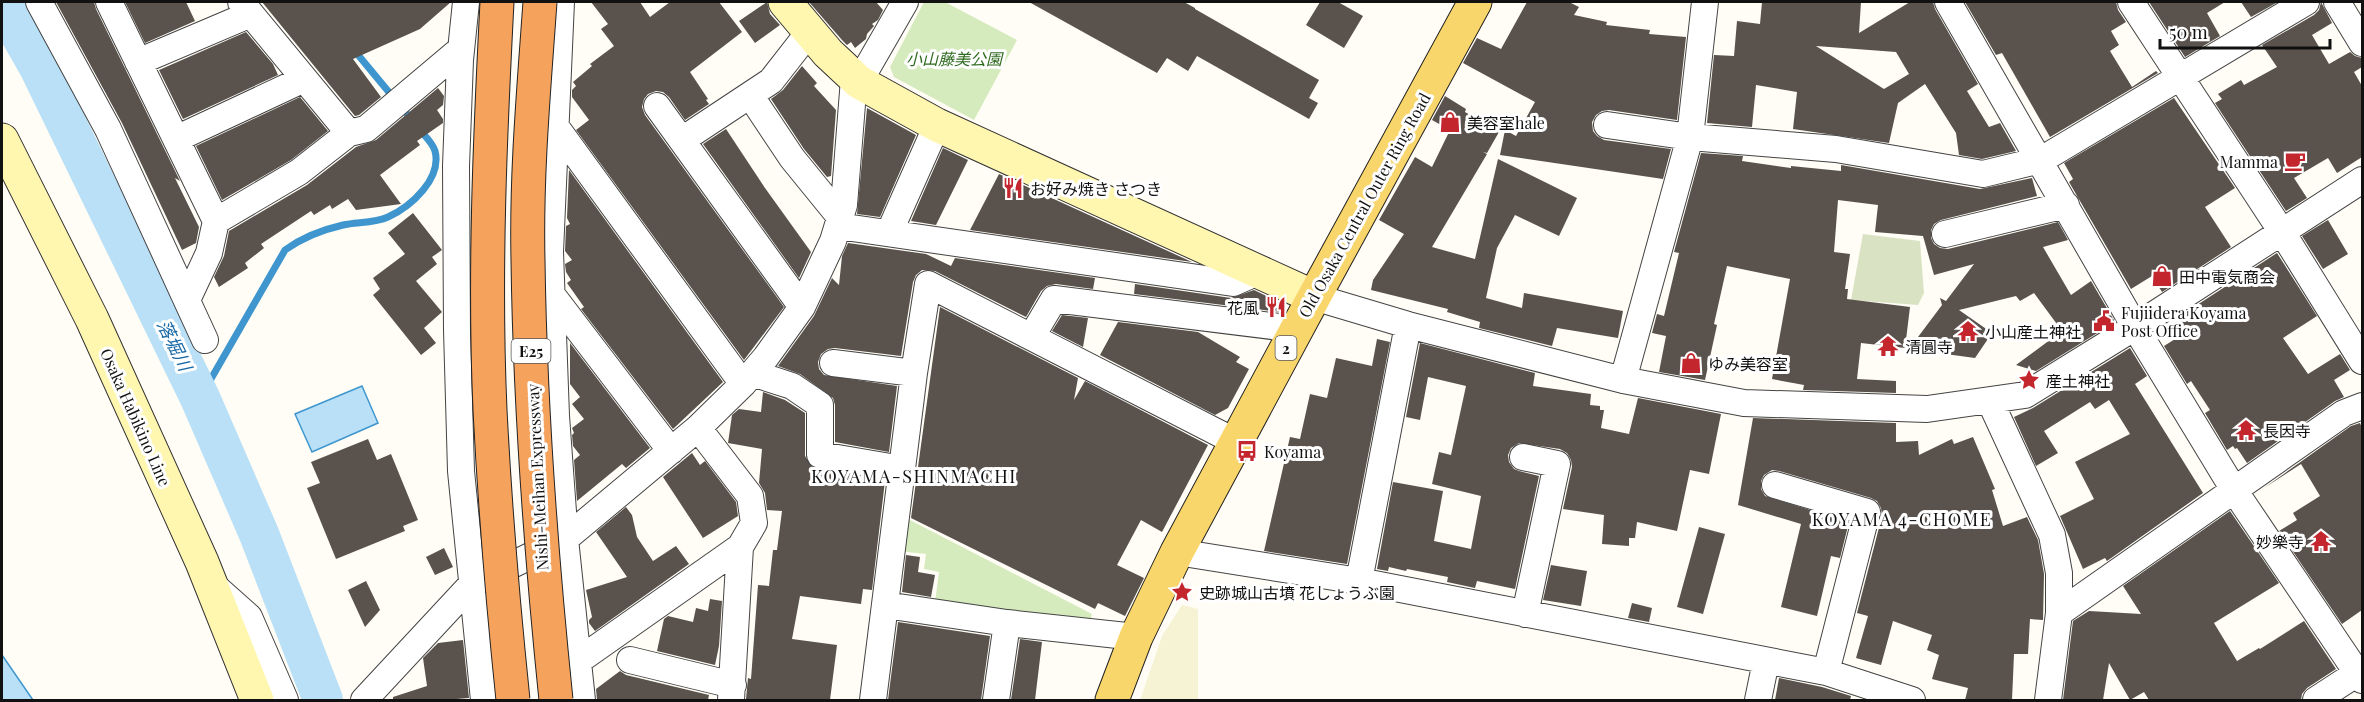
<svg xmlns="http://www.w3.org/2000/svg" width="2364" height="702" font-family="'Playfair Display','Noto Sans JP',serif">
  <style>
    .farmland { fill: #f6f3d4 }
    .green { fill: #d5ebbd }
    .cemetery { fill: #d9e3c4 }
    .water { fill: #b9e0f7; stroke: #3f96cf; stroke-width: 1.5 }
    .lines { fill: none; stroke-linecap: round; stroke-linejoin: round }
    .stream { stroke: #3f96cf; stroke-width: 7 }
    .river { stroke: #b9e0f7; stroke-width: 40 }
    .building { fill: #5a524d; fill-rule: evenodd }
    .street-casing { stroke: #444; stroke-width: 28 }
    .secondary-casing { stroke: #333; stroke-width: 35 }
    .primary-casing { stroke: #222; stroke-width: 35 }
    .street { stroke: #fff; stroke-width: 26 }
    .secondary { stroke: #fff6b0; stroke-width: 33 }
    .primary { stroke: #f9d66b; stroke-width: 33 }
    .highway-bridge-casing { stroke: #222; stroke-width: 35; stroke-linecap: butt }
    .highway-bridge { stroke: #f5a25d; stroke-width: 33 }
    .labels { text-anchor: middle; dominant-baseline: central; stroke-width: 6; stroke-linejoin: round; paint-order: stroke }
    .shield { fill: #fff; stroke: #585858; stroke-width: 1.5 }
    .shield-label { font-size: 15px; font-weight: bold; fill: #111 }
    .park-label { font-size: 16px; font-style: italic; fill: #2f6b1f; stroke: #fff }
    .poi-label { font-size: 16px; fill: #111; stroke: #fff; text-anchor: start }
    .street-label { font-size: 16px; fill: #111; stroke: #fff }
    .water-label { font-size: 18px; font-style: italic; fill: #1768a6; stroke: #fff }
    .neighbourhood-label { font-size: 18px; letter-spacing: 1.5px; fill: #111; stroke: #fff }
  </style>
  <rect width="100%" height="100%" fill="#fffdf5"/>
  <!-- farmland -->
  <path class="farmland" d="M1182 605 1198 609V700H1140L1162 636Z"/>
  <!-- green -->
  <path class="green" d="M924 2H945L1017 40 974 120 894 77 890 67Z
    M902 516 1092 614 1090 624 935 602 939 572 924 569 926 554 898 551Z"/>
  <!-- cemetery -->
  <path class="cemetery" d="M1863 234 1920 241 1924 293 1918 305 1851 300Z"/>
  <!-- water -->
  <path class="water" d="M362 386 378 423 312 452 295 414Z
    M2 655 33 700H2Z"/>
  <g class="lines">
    <!-- stream -->
    <path class="stream" d="M354 50 412 120
      M200 398 285 250C303 237 321 230 343 225 357 222 375 223 388 217 412 206 442 178 435 151 433 143 424 135 419 129"/>
    <!-- river -->
    <path class="river" d="M2 2 39 67 200 398 259 534 323 700"/>
  </g>
  <!-- building -->
  <path class="building" d="M56 2H94L96 9 180 181 175 178 199 227 196 243 182 250 122 123Z
    M125 2H186L195 21 145 43Z
    M262 2H451L420 29 353 59 381 97 359 115 355 116Z
    M591 2H640L650 17 670 2H719L742 32 690 72 708 99 706 100 709 104 685 120 669 97 663 92 656 91 648 94 644 99 642 107 645 115 784 307 744 360 576 130 589 120 572 97V90L576 86 573 82 592 66 590 64 614 46 601 29 608 24Z
    M767 2 770 14 780 25 755 43 739 21Z
    M809 2H876L883 10 878 20 872 24 874 26 867 34 866 39 855 48 851 42 847 45 842 40Z
    M1029 2H1184L1195 8V9L1319 80 1309 98 1318 103 1309 119 1197 56 1188 71 1167 58 1157 73Z
    M1320 2H1338L1363 16 1344 48 1306 25Z
    M1527 2H1569L1579 7 1574 15 1607 22 1606 25 1650 30 1649 34 1686 37 1677 120 1609 110 1602 111 1596 115 1592 122 1593 131 1597 136 1604 140 1671 149 1663 179 1500 155 1505 130 1516 136 1535 102 1463 63 1477 38 1501 49Z
    M1762 2H1861L1859 33 1910 2H1933L1935 9 1978 84 1967 91 1989 127 2000 123 2016 151 1982 159 1959 155 1956 133 1925 84 1898 103 1889 143 1793 129 1797 92 1756 85 1752 127 1707 123 1714 55 1734 56 1737 21 1760 24ZM1816 46 1896 52 1909 74 1884 89Z
    M1965 2H2116L2118 10 2126 22 2111 31 2119 45 2110 51 2132 87 2156 71 2158 73 2050 137 2002 53 1996 55Z
    M2149 2H2225L2207 13 2220 36 2185 57Z
    M2241 2H2278L2251 17Z
    M2321 2 2332 23 2312 35 2329 64 2350 52 2355 56 2362 58V67L2354 72 2362 86V157L2337 173 2328 158 2294 178 2307 198 2286 211 2215 103 2222 99 2218 94 2241 80 2244 85 2277 67 2262 45 2314 15 2319 10Z
    M246 32 273 64 278 75 183 119 159 70Z
    M802 66 817 83 814 86 836 110 831 176 827 177 804 149 771 99 783 90Z
    M438 88 444 96 443 105 437 110 443 119V123L417 141 420 145 380 175 401 204 356 210 348 199 332 209 330 205 314 215 311 211 261 244 264 248 245 263 248 268 219 287 214 277 224 256 229 231 307 185 356 147 376 140Z
    M1445 96 1466 109 1465 112 1499 132 1487 153 1483 152 1487 154 1432 247 1475 259 1498 159 1577 198 1559 236 1515 215 1497 248 1486 298 1522 308 1524 293 1623 311 1618 338 1557 328 1552 346 1479 328 1480 322 1447 312 1448 309 1371 290 1373 280 1404 234 1379 220 1415 157 1432 167 1450 130 1432 120Z
    M300 97 328 131 291 160 222 200 196 146Z
    M2174 98 2235 188 2205 207 2231 247 2162 292 2152 276 2131 289 2069 182 2073 179 2064 163Z
    M867 108 916 135 880 217 857 214Z
    M726 129 765 188 811 252 799 278 703 144Z
    M943 148 968 160 936 225 911 221Z
    M1701 153 1743 156 1742 161 1791 168V166L1841 171V165L1980 189 2032 178 2037 196 1941 220 1934 224 1931 230V238L1934 244 1940 248 1948 249 2058 222 2068 240 2043 247 2071 295 2091 281 2115 322 2036 371 2016 365 2062 331 2034 293 2020 301 2016 296 1959 310 1992 333 1975 358 1909 349 1942 305 1940 298 1946 301 1974 264 1934 275 1923 236 1875 232 1878 205 1838 200 1834 252 1850 254 1845 289H1848L1847 299 1910 307 1905 348 1861 343 1857 379 1896 381V393L1803 390 1804 385 1772 379 1790 279 1727 266 1714 324 1717 325 1705 380 1659 372 1666 336 1652 333 1657 314 1664 316 1679 253 1674 252Z
    M569 170 723 382 673 429 581 309 584 307 567 283 571 280 566 272 565 264 572 260 565 251 566 226 570 224 567 218Z
    M999 174 1192 262 970 230Z
    M413 213 442 250 432 257 437 264 416 281 442 312 424 328 436 343 421 355 373 295 380 289 373 278 405 254 388 233Z
    M2328 220 2348 254 2323 269 2302 236Z
    M848 243 926 254 951 266 955 258 1095 278 1093 289 1056 284 1047 286 1041 291 1026 317 935 271 922 270 916 275 913 282 901 356 835 348 828 349 821 354 818 362 819 369 824 375 897 386 889 452 835 442V405L833 398 800 374 778 366 814 316 832 278 839 285 842 256Z
    M2277 253 2317 316 2283 338 2308 374 2340 354 2350 370 2334 380 2344 397 2335 401 2247 463 2237 448 2235 449 2233 446 2227 450 2205 413 2210 410 2191 381 2187 384 2164 346 2183 334 2174 320Z
    M1135 284 1231 298 1254 290 1281 303 1280 312 1134 294Z
    M940 307 1078 378 1074 400 1085 381 1208 445 1162 532 1141 520 1117 565 1144 578 1125 616 1098 603 1095 609 911 518Z
    M1062 315 1088 318 1083 347 1052 331Z
    M1118 322 1198 332 1240 357 1236 362 1249 369 1228 408 1215 415 1100 355Z
    M1377 339 1390 342 1347 564 1264 551 1290 437 1300 439 1310 394 1327 398 1336 358 1372 366Z
    M570 343 650 448 626 468 622 464 577 501 574 460 580 455 573 446 572 435 574 433 572 428 584 419 572 404 580 397 570 384Z
    M1420 343 1535 373 1533 386 1591 394 1590 405 1600 406V410H1604L1601 428 1629 434 1638 398 1721 414 1709 474 1690 470 1677 531 1637 522 1635 538H1629V546L1602 544 1604 515 1563 509 1572 467 1571 460 1567 453 1560 449 1519 443 1511 448 1508 455 1509 462 1514 469 1519 471 1539 476 1515 589 1477 581 1475 588 1447 582 1448 577 1407 569 1406 571 1389 567 1388 571 1377 569 1393 482 1443 491 1434 541 1471 549 1481 496 1432 484 1439 452 1451 455 1466 386 1428 377 1420 420 1406 417Z
    M2130 348 2147 376 2135 384 2203 493 2107 561 2105 558 2083 569 2060 516 2094 499 2075 462 2130 434 2109 400 2095 409 2090 402 2044 431 2058 453 2036 466 2014 417 2033 408Z
    M763 392 785 400 805 413V456L812 467 885 481 872 590 863 589 861 604 800 596 792 639 837 645 830 700 746 699 748 678 751 679 758 585 769 586 773 550H777L782 511 767 510 765 493 759 483 762 449 728 443 732 415 739 409 761 412Z
    M1753 418 1896 423V442L1918 441 1919 455 1952 439 1954 444 1973 437 1995 489 1992 490 2003 526 2027 517 2038 540 2044 574 2043 620 2030 619 2028 654H2014L2012 700H1965L1968 688 1932 679 1939 655 1927 650 1932 635 1893 621 1881 665 1856 658 1868 616 1857 613 1882 516 1881 508 1877 501 1871 498 1779 471 1772 470 1764 475 1761 481V489L1765 496 1849 522 1840 558 1831 556 1817 616 1781 607 1801 524 1738 505Z
    M2360 423 2362 428V610L2342 624 2279 531 2297 520 2293 513 2320 496 2301 464 2264 488 2351 426Z
    M368 439 377 460 391 454 418 520 403 526 405 531 336 559 307 488 320 483 311 462Z
    M692 453 700 465 705 461 736 502 738 516 703 538 663 477Z
    M626 507 632 515 637 537 653 561 676 546 689 564 595 631 589 623V620L592 617 586 590 627 577 596 532Z
    M2230 511 2279 583 2214 623 2237 661 2259 648 2260 649 2304 621 2336 669 2307 688 2302 694 2301 700H2149L2144 692 2130 700 2109 663 2103 700H2063L2073 621 2089 611 2141 614 2123 586Z
    M1699 527 1725 534 1703 614 1677 607Z
    M444 548 453 567 435 575 426 557Z
    M906 555 920 557 918 572 935 575 931 597 902 592Z
    M1551 565 1587 571 1581 606 1543 600Z
    M366 581 380 610 365 627 348 590Z
    M710 599 722 601 719 646 715 665 657 651 664 619 668 616 693 622 696 608 708 611Z
    M1632 603 1652 608 1649 622 1628 618Z
    M898 622 990 636 981 700H888Z
    M1020 639 1042 642 1035 700H1011Z
    M463 640 469 698 444 700H393V697L427 686 423 658 438 643Z
    M620 671 626 675 709 695 708 700H597L596 689Z
    M1779 678 1822 687 1851 696 1850 700H1775Z"/>
  <g class="lines">
    <defs>
      <path id="street" d="M39 2 108 129 205 340
        M109 2 216 221 299 172 349 133 366 129 461 49
        M241 2 349 133
        M466 2 460 60 456 166 457 330 461 471 484 700
        M561 2 550 252 556 416 565 539 582 700
        M1948 2 2135 327 2234 490 2362 680
        M2131 2 2282 232 2362 361
        M2337 2 2362 43
        M138 62 251 14
        M859 82 905 2
        M750 95 792 158 840 217
        M657 106 802 307
        M1607 125 1690 137 1836 149 1983 174 2041 160 2306 2
        M556 127 743 384
        M176 139 304 79
        M682 140 771 81 810 31
        M838 226 1233 283 1258 272
        M889 233 937 125
        M1945 234 2066 205
        M552 295 671 451
        M1314 297 1408 325 1623 380 1744 403 1927 409 2025 395 2135 327 2362 180
        M187 300 209 253 216 221
        M1032 336 1054 299 1296 329
        M833 363 914 373
        M752 373 792 386 820 405V455L902 469
        M1623 380 1690 137 1705 2
        M1990 401 2052 535 2059 573V613L2048 700
        M698 428 750 496 754 523 740 547 731 700
        M1523 457 1557 464 1525 614
        M1775 485 1867 512 1826 672
        M1177 552 1359 581 1826 672 1912 700
        M1359 581 1408 325
        M212 584 249 617 285 700
        M885 605 1007 623 1136 637
        M2059 613 2344 413 2362 406
        M630 660 733 685
        M578 661 740 547
        M364 700 471 585 565 539 698 428 743 384 766 357 802 307 833 241 844 205 854 79
        M873 700 914 373 928 284 1236 442
        M996 700 1007 623
        M1758 700 1766 661
        M2316 700 2362 670"/>
      <path id="secondary" d="M785 2 828 53 859 82 937 125 1314 297
        M2 140 92 319 202 562 257 700"/>
      <path id="primary" d="M1112 700 1136 637 1177 552 1314 297 1475 2"/>
    </defs>
    <!-- street casing -->
    <use href="#street" class="street-casing"/>
    <!-- secondary casing -->
    <use href="#secondary" class="secondary-casing"/>
    <!-- primary casing -->
    <use href="#primary" class="primary-casing"/>
    <!-- street -->
    <use href="#street" class="street"/>
    <!-- secondary -->
    <use href="#secondary" class="secondary"/>
    <!-- primary -->
    <use href="#primary" class="primary"/>
    <defs>
      <path id="highway-bridge" d="M497 2C490 137 484 274 490 410 495 508 503 604 513 700
        M540 2C534 87 526 174 528 260 530 408 541 554 556 700"/>
    </defs>
    <!-- highway-bridge casing -->
    <use href="#highway-bridge" class="highway-bridge-casing"/>
    <!-- highway-bridge -->
    <use href="#highway-bridge" class="highway-bridge"/>
  </g>
  <!-- icons -->
  <defs>
    <symbol id="shop-bare" viewBox="-9 -9 18 18"><path d="M-5-2.5h2.3a2.7 3.5 0 0 1 5.4 0H5L5.5 6h-11ZM-1.5-2.5h3a1.5 2.3 0 0 0-3 0Z" fill="#c4262e" stroke="#fff" stroke-width="2.5" paint-order="stroke"/></symbol>
    <symbol id="cafe-bare" viewBox="-9 -9 18 18"><path d="M-5.5-4.5H6V0H3Q3 3.5 0 3.5H-2.5Q-5.5 3.5-5.5 0ZM3-3.2v2h1.7v-2ZM-6 4.5H4V6H-6Z" fill="#c4262e" stroke="#fff" stroke-width="2.5" paint-order="stroke"/></symbol>
    <symbol id="restaurant-bare" viewBox="-9 -9 18 18"><path d="M-5-6h1v4h1v-4h1v4h1v-4h1v5L-1.5 .5V6h-2V.5L-5-1ZM5-6V6H3V1.5H1.5Q1.5-4 5-6Z" fill="#c4262e" stroke="#fff" stroke-width="2.5" paint-order="stroke"/></symbol>
    <symbol id="civic-bare" viewBox="-9 -9 18 18"><path d="M-.6-6.5H3V-4.5H.6V-3L4-1V1h2V6H-6V1h2V-1L-.6-3ZM-1.2 2.5V6h2.4V2.5Z" fill="#c4262e" stroke="#fff" stroke-width="2.5" paint-order="stroke"/></symbol>
    <symbol id="temple-bare" viewBox="-9 -9 18 18"><path d="M0-6L5-2H3V0L6.5 2.5H4V6H1.5V3h-3V6H-4V2.5H-6.5L-3 0V-2H-5Z" fill="#c4262e" stroke="#fff" stroke-width="2.5" paint-order="stroke"/></symbol>
    <symbol id="sight-bare" viewBox="-9 -9 18 18"><path d="M0-6L1.8-2.2L6-1.7L2.9 1.2L3.7 5.4L0 3.3L-3.7 5.4L-2.9 1.2L-6-1.7L-1.8-2.2Z" fill="#c4262e" stroke="#fff" stroke-width="2.5" paint-order="stroke"/></symbol>
    <symbol id="bus-bare" viewBox="-9 -9 18 18"><path d="M-5-6H5V4H4V6H2V4H-2V6H-4V4H-5ZM-3.5-4V0h7V-4ZM-3.5 1.2v1.5H-2V1.2ZM2 1.2v1.5H3.5V1.2Z" fill="#c4262e" stroke="#fff" stroke-width="2.5" paint-order="stroke"/></symbol>
  </defs>
  <g fill-rule="evenodd">
    <use href="#shop-bare" x="1435" y="107" width="30" height="30"/>
    <use href="#cafe-bare" x="2280" y="146" width="30" height="30"/>
    <use href="#restaurant-bare" x="998" y="173" width="30" height="30"/>
    <use href="#shop-bare" x="2147" y="261" width="30" height="30"/>
    <use href="#restaurant-bare" x="1261" y="292" width="30" height="30"/>
    <use href="#civic-bare" x="2089" y="306" width="30" height="30"/>
    <use href="#temple-bare" x="1953" y="316" width="30" height="30"/>
    <use href="#temple-bare" x="1873" y="331" width="30" height="30"/>
    <use href="#shop-bare" x="1676" y="348" width="30" height="30"/>
    <use href="#sight-bare" x="2014" y="365" width="30" height="30"/>
    <use href="#temple-bare" x="2231" y="415" width="30" height="30"/>
    <use href="#bus-bare" x="1232" y="436" width="30" height="30"/>
    <use href="#temple-bare" x="2306" y="526" width="30" height="30"/>
    <use href="#sight-bare" x="1167" y="577" width="30" height="30"/>
  </g>
  <g class="labels">
    <!-- shield labels -->
    <g class="shield">
      <rect x="1275.5" y="336" width="21" height="24" rx="4.5"/>
      <rect x="511.5" y="339" width="39" height="24" rx="4.5"/>
    </g>
    <g class="shield-label">
      <text x="1286" y="348">2</text>
      <text x="531" y="351">E25</text>
    </g>
    <!-- park labels -->
    <g class="park-label">
      <text x="954" y="58">小山藤美公園</text>
    </g>
    <!-- poi labels -->
    <g class="poi-label">
      <text x="1467" y="122">美容室hale</text>
      <text x="2278" y="161" text-anchor="end">Mamma</text>
      <text x="1030" y="188">お好み焼き さつき</text>
      <text x="2179" y="276">田中電気商会</text>
      <text x="1259" y="307" text-anchor="end">花風</text>
      <text x="2121" y="312">Fujiidera Koyama<tspan x="2121" dy="18">Post Office</tspan></text>
      <text x="1985" y="331">小山産土神社</text>
      <text x="1905" y="346">清圓寺</text>
      <text x="1708" y="363">ゆみ美容室</text>
      <text x="2046" y="380">産土神社</text>
      <text x="2263" y="430">長因寺</text>
      <text x="1264" y="451">Koyama</text>
      <text x="2304" y="541" text-anchor="end">妙樂寺</text>
      <text x="1199" y="592">史跡城山古墳 花しょうぶ園</text>
    </g>
    <!-- street labels -->
    <g class="street-label">
      <text transform="translate(1364 205) rotate(-61)">Old Osaka Central Outer Ring Road</text>
      <text transform="translate(136 417) rotate(66)">Osaka Habikino Line</text>
      <text transform="translate(537 477) rotate(-93)">Nishi-Meihan Expressway</text>
    </g>
    <!-- water labels -->
    <g class="water-label">
      <text transform="translate(175 345) rotate(64)">落堀川</text>
    </g>
    <!-- neighbourhood labels -->
    <g class="neighbourhood-label">
      <text x="914" y="476">KOYAMA-SHINMACHI</text>
      <text x="1902" y="519">KOYAMA 4-CHOME</text>
    </g>
  </g>
  <!-- border -->
  <rect width="2364" height="702" fill="none" stroke="#111111" stroke-width="6"/>
  <!-- scale -->
  <path d="M2160 39v9h170v-9" fill="none" stroke="#111111" stroke-width="3"/>
  <text x="2169" y="39" font-size="18" fill="#111111" stroke="#ffffff" stroke-width="4.5" paint-order="stroke">50 m</text>
</svg>
